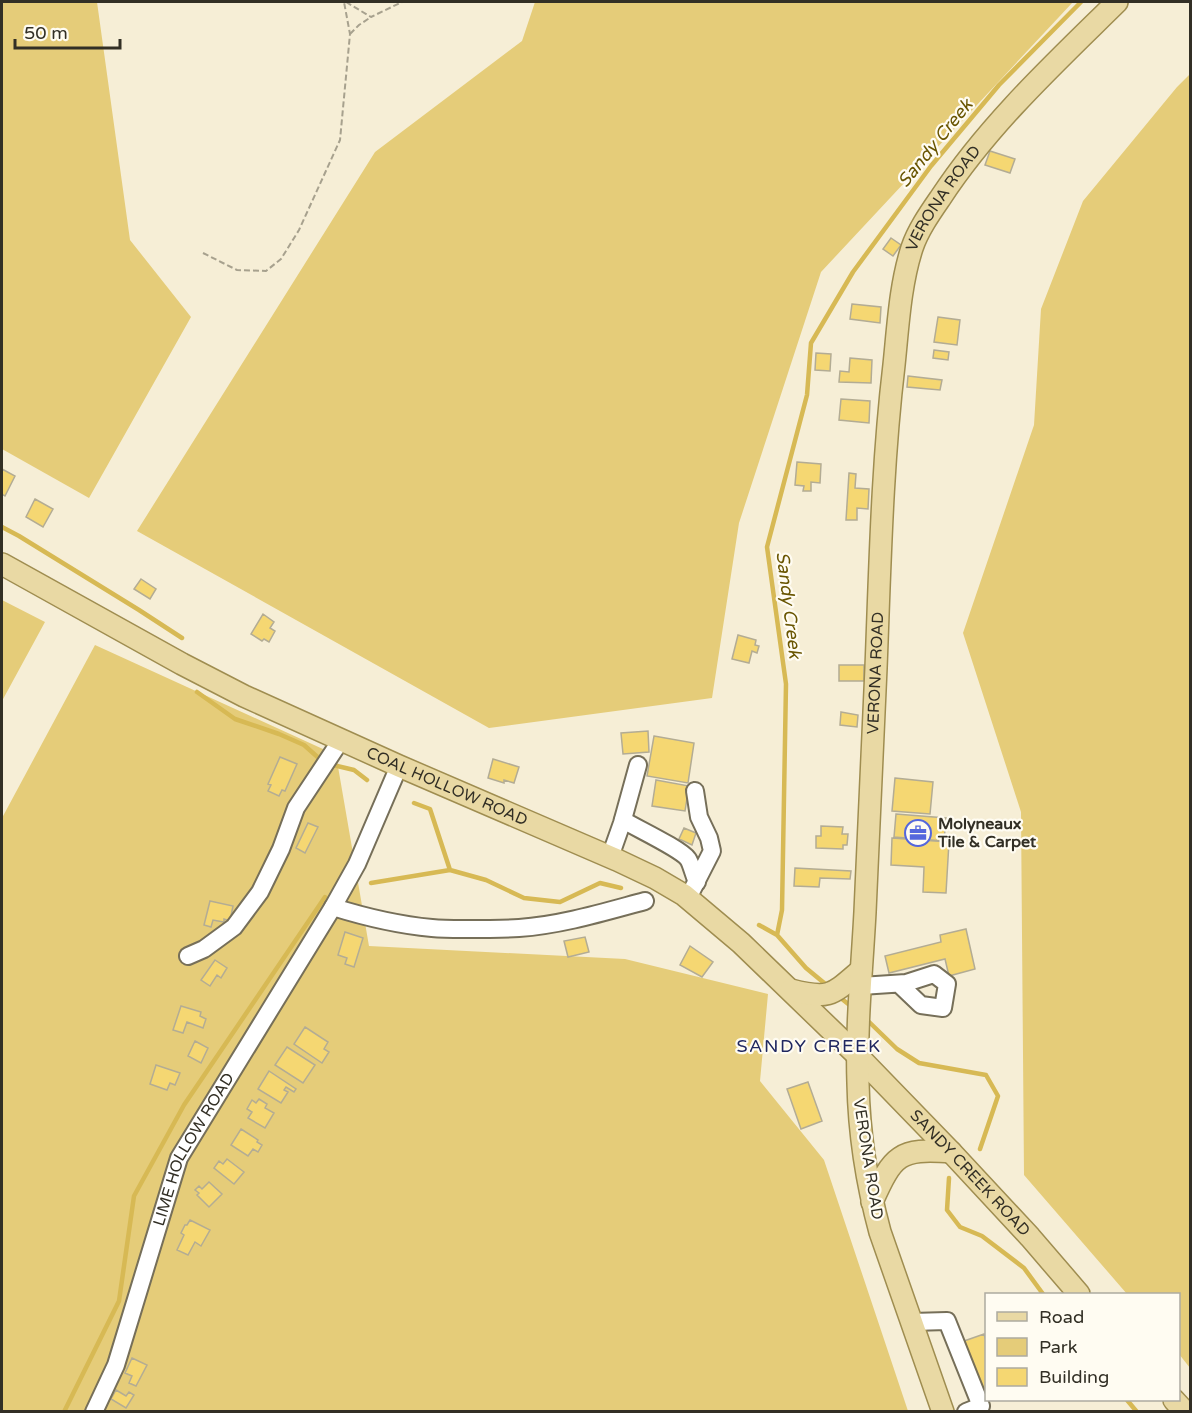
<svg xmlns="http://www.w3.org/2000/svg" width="1192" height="1413" font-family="'Varela Round',sans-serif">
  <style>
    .green { fill: #e5cc79 }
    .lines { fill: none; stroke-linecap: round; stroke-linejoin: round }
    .stream { stroke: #d7b954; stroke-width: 4.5 }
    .building { fill: #f5d772; stroke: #b3ac94; stroke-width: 1.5 }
    .minor-casing { stroke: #766f59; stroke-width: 20 }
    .major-casing { stroke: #9f8d50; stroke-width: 24 }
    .path { stroke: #a7a18e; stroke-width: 2; stroke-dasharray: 6 3; stroke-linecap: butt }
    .minor { stroke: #fff; stroke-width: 16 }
    .major { stroke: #e9d9a4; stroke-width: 21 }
    .labels { text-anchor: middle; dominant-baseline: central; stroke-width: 4.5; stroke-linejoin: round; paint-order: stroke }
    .street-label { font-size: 16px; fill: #322f25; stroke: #fffcf2 }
    .poi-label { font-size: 16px; font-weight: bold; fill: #322f25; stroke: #fffcf2; text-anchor: start }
    .water-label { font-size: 18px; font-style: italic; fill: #695501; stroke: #fffcf2 }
    .neighbourhood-label { font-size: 18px; letter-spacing: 1.5px; fill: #202760; stroke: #fffcf2 }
  </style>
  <rect width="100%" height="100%" fill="#f6eed6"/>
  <!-- green -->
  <path class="green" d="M2 2H97L130 240 191 317 89 498 2 449Z
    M535 2H1073L821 272 739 523 712 698 489 728 137 531 375 152 522 41Z
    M1190 74V1368L1179 1354 1178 1294H1127L1024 1175 1021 812 963 633 1034 425 1041 309 1083 201 1177 87Z
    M2 600 45 622 2 701Z
    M95 645 336 755 369 946 625 959 768 994 760 1081 824 1160 908 1411 2 1412V818Z"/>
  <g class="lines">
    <!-- stream -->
    <path class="stream" d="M2 527 19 536 139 610 182 638
      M197 692 235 719 279 734 304 745 322 761
      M329 764 354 770 367 780
      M414 803 430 809 450 870
      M371 883 450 870 486 880 524 898 560 902 600 883 621 888
      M759 925 777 935
      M829 987 806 968 777 935 782 910 786 684 767 547 807 395 811 343 853 272 931 166 999 85 1081 2
      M837 995 852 1007
      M865 1018 897 1049 919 1063 986 1075 998 1096 980 1149
      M949 1178 947 1210 960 1227 982 1236 1024 1268 1043 1294
      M1127 1400 1137 1412
      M64 1412 119 1301 134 1196 184 1105 325 897"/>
  </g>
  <!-- building -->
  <path class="building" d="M990 151 1015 159 1010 173 985 165Z
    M891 238 901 245 893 256 883 249Z
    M852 304 881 307 880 323 850 319Z
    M938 317 960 320 957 345 934 342Z
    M934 350 949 352 948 360 933 358Z
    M816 353 831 354 830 371 815 370Z
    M850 358 872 360 871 383 839 382 840 371 849 372Z
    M908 376 942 380 940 390 907 387Z
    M841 399 870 401 869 423 839 420Z
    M797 462 821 464 820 483 811 482V491H803L804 486 795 485Z
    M2 469 15 476 5 496 2 494Z
    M849 473 856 474 855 488 869 489 868 509 857 508V520H846Z
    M35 499 53 509 43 527 26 517Z
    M141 579 156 589 150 599 134 589Z
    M263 614 274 622 270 628 275 631 269 642 264 639 262 641 251 634Z
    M738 635 756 640 755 645 759 646 757 653 752 651 749 663 732 659Z
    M839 665H864V681H839Z
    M841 712 858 715 857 727 840 725Z
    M648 731 649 752 623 754 621 733Z
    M654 736 694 743 688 783 647 776Z
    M280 757 297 764 285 791 282 790 279 796 268 791 271 785 268 784Z
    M493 759 519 767 514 783 504 780V783L488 778Z
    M895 778 933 782 930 814 892 811Z
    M656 780 689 786 685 811 652 806Z
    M896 814 946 818 944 841 894 837Z
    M308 823 318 827 305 853 296 848Z
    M821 826 843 827 842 834H848L847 845H843V849L816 848V836H821Z
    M684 828 696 833 692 845 679 839Z
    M892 838 949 842 946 893 923 892 924 867 891 865Z
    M795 868 851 871 850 879 820 878 819 887 794 886Z
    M210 901 233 906 230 921 224 919V922L213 920 211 927 204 925Z
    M966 929 975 969 949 976 945 959 889 973 885 956 941 942 940 935Z
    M345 932 363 938 354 967 345 964 347 958 338 955Z
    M585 937 589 952 568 957 564 941Z
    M690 946 713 962 702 977 680 965Z
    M215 960 227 968 221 978 217 975 210 986 201 980Z
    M181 1006 201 1012 200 1016 206 1019 203 1028 187 1022 183 1033 173 1030Z
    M305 1027 328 1042 324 1049 329 1052 322 1063 294 1044Z
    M195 1041 208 1048 201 1063 188 1056Z
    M287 1047 315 1065 303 1083 275 1065Z
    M156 1065 180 1073 175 1085 170 1083 167 1090 150 1084Z
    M269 1071 296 1089 294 1092 286 1087 284 1090 288 1092 281 1103 258 1089Z
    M808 1082 822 1121 801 1129 787 1089Z
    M259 1099 267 1104 265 1108 274 1113 265 1128 248 1118 252 1112 247 1109 252 1100 256 1103Z
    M241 1129 258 1140 257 1142 262 1145 258 1152 253 1149 248 1156 231 1145Z
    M227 1159 244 1172 234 1184 214 1168 219 1161 223 1164Z
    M209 1182 222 1194 209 1207 197 1195 199 1193 195 1190 199 1186 202 1189Z
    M190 1220 210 1230 201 1246 195 1242 188 1255 177 1250 184 1235 181 1233 185 1225H187Z
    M984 1334 986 1341V1397L984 1398 964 1341Z
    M132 1358 147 1365 136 1386 129 1383 132 1376 125 1373Z
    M116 1390 126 1396 129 1392 134 1395 126 1408 111 1399Z"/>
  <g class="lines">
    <defs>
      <g id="minor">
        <path d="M623 820C636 828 681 849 688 859 691 863 694 876 697 882"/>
        <path d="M610 857 622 823 638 765"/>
        <path d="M688 898 712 851 709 838 699 817 695 791"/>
        <path d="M333 907C365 917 399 925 432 928 442 929 453 929 464 929 482 929 501 929 519 928 562 925 604 912 645 901"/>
        <path d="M188 956 204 949 234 927 260 892 281 849 296 808 341 740"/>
        <path d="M861 986 906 983 934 974 947 984 943 1008 921 1005 899 984"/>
        <path d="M912 1322 947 1321 981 1406 966 1412"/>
        <path id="s1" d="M94 1412 116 1365 179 1158 333 907 357 864 399 766"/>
      </g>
      <g id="major">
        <path id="s2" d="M2 564 182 664 244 696 399 766 617 860 655 878 684 895 741 943 857 1055 951 1152 1030 1237 1079 1294"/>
        <path d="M791 990C830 1000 832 995 861 970"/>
        <path d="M872 1202C893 1155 899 1148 951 1152"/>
        <path d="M1174 1400 1185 1412"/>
        <path id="s3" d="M943 1412 880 1232C867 1184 859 1133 858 1083 856 1026 862 969 865 912 869 831 872 749 876 668 880 567 882 466 894 365 898 327 900 285 912 248 918 230 930 213 941 197 989 124 1055 63 1117 2"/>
      </g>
    </defs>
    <!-- minor casing -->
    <use href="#minor" class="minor-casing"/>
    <!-- major casing -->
    <use href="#major" class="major-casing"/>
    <!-- path -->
    <path class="path" d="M346 2 371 17 402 2
      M350 34 359 25 371 17
      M203 253 237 270 266 271 281 259 299 230 340 140 350 34 344 2"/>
    <!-- minor -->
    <use href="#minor" class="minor"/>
    <!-- major -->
    <use href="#major" class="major"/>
  </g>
  <!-- icons -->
  <defs>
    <symbol id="office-ring" viewBox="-11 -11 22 22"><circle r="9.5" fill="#fffcf2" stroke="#5567dd" stroke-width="1.5"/><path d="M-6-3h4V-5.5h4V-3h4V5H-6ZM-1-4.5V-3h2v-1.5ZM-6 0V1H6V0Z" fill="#5567dd"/></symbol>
  </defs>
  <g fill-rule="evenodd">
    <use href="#office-ring" x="903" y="818" width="30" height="30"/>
  </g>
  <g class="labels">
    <!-- street labels -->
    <g class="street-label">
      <text stroke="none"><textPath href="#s3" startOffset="1238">VERONA ROAD</textPath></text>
      <text stroke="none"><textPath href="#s3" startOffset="752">VERONA ROAD</textPath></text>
      <text stroke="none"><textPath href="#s2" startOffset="498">COAL HOLLOW ROAD</textPath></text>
      <text stroke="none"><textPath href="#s1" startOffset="282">LIME HOLLOW ROAD</textPath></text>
      <text transform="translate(868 1159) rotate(81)">VERONA ROAD</text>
      <text stroke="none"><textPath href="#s2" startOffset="1158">SANDY CREEK ROAD</textPath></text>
    </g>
    <!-- poi labels -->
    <g class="poi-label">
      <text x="938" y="824">Molyneaux<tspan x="938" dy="18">Tile &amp; Carpet</tspan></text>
    </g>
    <!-- water labels -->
    <g class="water-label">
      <text transform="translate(935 143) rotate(-51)">Sandy Creek</text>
      <text transform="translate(789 605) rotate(83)">Sandy Creek</text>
    </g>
    <!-- neighbourhood labels -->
    <g class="neighbourhood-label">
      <text x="809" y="1046">SANDY CREEK</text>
    </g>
  </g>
  <!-- border -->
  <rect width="1192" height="1413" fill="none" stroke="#322f25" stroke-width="6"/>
  <!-- legend -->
  <rect x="985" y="1293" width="195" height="108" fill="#fffcf2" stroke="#adaaa0" stroke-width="1.5"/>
  <rect x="997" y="1312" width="30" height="9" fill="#e9d9a4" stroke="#adaaa0" stroke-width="1.5"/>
  <text x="1039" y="1323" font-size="18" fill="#322f25">Road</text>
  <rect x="997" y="1338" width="30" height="18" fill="#e5cc79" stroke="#adaaa0" stroke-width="1.5"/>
  <text x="1039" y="1353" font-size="18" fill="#322f25">Park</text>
  <rect x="997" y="1368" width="30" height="18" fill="#f5d772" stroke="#adaaa0" stroke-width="1.5"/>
  <text x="1039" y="1383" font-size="18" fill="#322f25">Building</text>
  <!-- scale -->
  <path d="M15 39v9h105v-9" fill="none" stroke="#322f25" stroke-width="3"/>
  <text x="24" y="39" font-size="18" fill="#322f25" stroke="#fffcf2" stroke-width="4.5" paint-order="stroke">50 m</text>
</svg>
